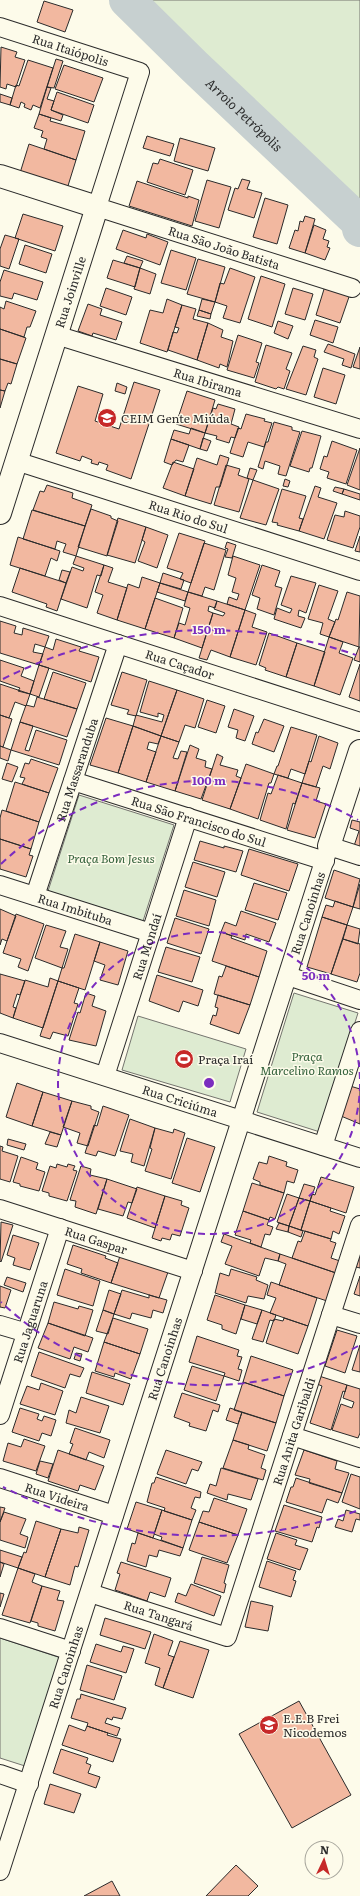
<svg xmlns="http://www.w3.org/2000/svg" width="360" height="1896" font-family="Literata,serif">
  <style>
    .green { fill: #deebd1; stroke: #74746e }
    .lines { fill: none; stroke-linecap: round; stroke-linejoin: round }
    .river { stroke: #c7d0d0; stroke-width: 36 }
    .building { fill: #f2b8a0; stroke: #2b2b2b }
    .minor-casing { stroke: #2b2b2b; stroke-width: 20 }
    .tertiary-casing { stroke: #2b2b2b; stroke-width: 24 }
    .minor { stroke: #fdfbea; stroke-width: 18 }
    .tertiary { stroke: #fdfbea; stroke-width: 22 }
    .ring { fill: none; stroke: #7b2cbf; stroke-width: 2; stroke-dasharray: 7 5 }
    .labels { text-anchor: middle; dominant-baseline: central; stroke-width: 3; stroke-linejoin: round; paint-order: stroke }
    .street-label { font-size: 12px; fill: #2b2b2b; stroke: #fdfbea }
    .poi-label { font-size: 12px; fill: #2b2b2b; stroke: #fdfbea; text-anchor: start }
    .park-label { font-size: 12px; font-style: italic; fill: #34623c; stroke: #fdfbea }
    .water-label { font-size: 13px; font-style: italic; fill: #2b2b2b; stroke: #fdfbea }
    .centre { fill: #7b2cbf; stroke: #fdfbea; stroke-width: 2 }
    .ring-label { font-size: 12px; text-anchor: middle; font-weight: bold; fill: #7b2cbf; stroke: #fdfbea; stroke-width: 3; stroke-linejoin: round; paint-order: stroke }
  </style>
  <rect width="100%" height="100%" fill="#fdfbea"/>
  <!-- green -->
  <path class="green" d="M149 0H360V244Z
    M79 795 174 825 143 921 48 891Z
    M294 993 358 1013 320 1132 257 1112Z
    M138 1016 246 1049 230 1102 122 1070Z
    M0 1638 61 1658 25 1766 0 1758Z"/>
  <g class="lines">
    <!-- river -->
    <path class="river" id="s1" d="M127 0 194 66 359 222 360 229"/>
  </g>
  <!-- building -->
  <path class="building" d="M44 1 73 10 65 32 37 22Z
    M1 47 17 52 15 57 25 60 16 87 7 84 6 89 0 87Z
    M56 59 63 61 54 88 47 87Z
    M28 60 53 68 40 108 33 105 31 110 24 107 25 104 21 102 19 108 10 105 16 85 19 86Z
    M64 65 103 78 94 102 55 89Z
    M47 87 51 88 47 99 54 101 51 110 63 115 61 121 39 114Z
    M57 92 94 105 88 123 51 110Z
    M0 94 12 98 10 105 0 102Z
    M39 114 51 118 50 121 85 131 76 160 44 149 47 139 41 137 43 131 34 128Z
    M147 136 174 144 170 156 143 148Z
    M180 138 215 148 208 171 174 161Z
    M29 144 76 160 67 189 20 173Z
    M160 159 193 170 185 195 147 182 153 163 158 164Z
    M242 179 250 181 247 189 262 193 254 218 228 210 235 188 238 189Z
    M207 180 231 187 219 228 195 221Z
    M137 181 188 198V196L199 200 192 226 129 206Z
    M265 198 288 205 277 244 253 237Z
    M23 214 63 226 55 251 15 238Z
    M305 216 315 219 305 253 289 248 295 230 298 231 300 221 303 222Z
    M314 225 326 230 323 239 329 241 327 247 330 248 325 260 305 253Z
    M123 230 146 238 147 234 168 242 160 265 116 249Z
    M5 235 19 239 9 269 0 266V249Z
    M25 245 52 254 46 273 19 264Z
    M171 250 196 258 186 290 161 283Z
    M127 256 143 261 140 268 124 263Z
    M198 259 225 267 215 302 187 294Z
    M113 260 140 268 135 287 107 278Z
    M140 268 156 274 150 294 134 289Z
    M230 268 255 277 240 323 223 318 227 306 215 302 220 283 224 284Z
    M4 270 43 282 37 300 14 293 12 299 0 296V282Z
    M261 276 285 284 272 327 248 319Z
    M325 286 350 294 340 323 316 315Z
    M106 288 132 297 126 315 100 306Z
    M293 288 313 294 305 320 285 314Z
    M167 299 182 305 167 352 140 343 150 310 163 313Z
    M202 299 215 302 211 314 199 310Z
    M6 301 36 311 30 327H27L24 337 0 329V307L4 309Z
    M88 304 102 309 100 315 122 322 116 340 93 333 92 336 78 331Z
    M182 305 196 309 193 319 208 323 197 360 168 350 173 332 177 333 179 328 175 327Z
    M199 310 211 314 210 319 197 316Z
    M315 320 338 327 333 343 310 335Z
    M278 321 293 326 288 339 274 333Z
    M208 323 223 330 221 337 233 341 227 367 220 364 219 368 197 360Z
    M0 329 26 338 17 364 0 359Z
    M238 335 262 343 256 362 259 363 254 378 227 370Z
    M328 344 355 354 351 368 342 365 344 359 324 352Z
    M266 345 292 353 286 369 290 371 284 389 278 387 276 389 255 382Z
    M303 346 316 350 314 357 318 359 306 395 286 389Z
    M360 347V369L353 367Z
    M0 359 17 364 11 384 8 383 5 391 0 390Z
    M323 368 345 375 336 404 314 397Z
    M134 382 160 390 131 479 106 470 108 465 99 462 98 465 91 463 92 460 82 456 80 461 56 453 78 386 103 394 95 421 119 429Z
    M117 383 127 387 125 394 115 391Z
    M0 390 5 391 0 408Z
    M187 391 215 400 205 433 176 424Z
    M218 404 235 409 231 424 239 427 235 438 231 437 229 443 216 439 217 436 205 433 213 408 216 409Z
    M246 414 265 419 264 421 272 423 264 447 248 442 243 457 230 453 238 428 241 429Z
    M274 422 292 427V430L300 432 286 476 278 474 280 466 265 461 263 469 258 467 266 442H268Z
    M191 428 205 433 200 449 171 439 174 430 189 434Z
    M302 431 321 436 312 468H310L309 472 290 466Z
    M203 438 211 441 207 451 200 449Z
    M171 439 189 445 183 462 176 460 172 465 164 462Z
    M332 441 357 450 346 484 327 478 329 472 320 469 324 456 327 457Z
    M360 448V490L347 485Z
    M220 455 229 458 220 487H216L211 504 185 496 197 458 217 465Z
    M173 462 194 469 185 496 163 488Z
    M226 465 240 469 238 475 249 479 239 512 214 505Z
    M250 468 257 470 253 480 247 478Z
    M285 479 290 481 288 487 283 486Z
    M253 480 279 489 266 525 240 518Z
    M47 485 73 493 72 498 92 505 85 526 33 510 40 491 44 492Z
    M315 486 321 488 318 497 337 503 324 539 299 531Z
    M335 487 344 489 342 494 333 491Z
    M282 489 306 496 299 518 303 519 299 531 277 525 278 523 272 522Z
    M344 489 360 494V500L342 494Z
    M91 509 111 516V518L118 521 107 556 78 547Z
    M32 510 85 526 76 556 63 552 66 544 57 541 55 549 23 539Z
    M345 511 360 516V527L353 548 327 540 335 515 344 517Z
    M118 518 146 527 135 563 107 555Z
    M146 527 168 535 157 568 138 561 145 542 142 540Z
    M179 533 205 541 191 583 180 579 183 573 167 568Z
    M360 536V552L355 551Z
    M18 537 60 551 57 561 51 558 45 576 10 565Z
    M227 542 236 545 232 558 225 557 228 549 225 548Z
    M204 543 226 550 214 590 205 587 202 596 188 592Z
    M76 556 104 565 101 576 97 575 87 608 61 599 72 567 83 571 84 568 73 564Z
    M233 556 260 565 245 610 227 604 229 597 237 600 239 594 232 592 236 578 228 575Z
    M104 565 113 568 108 582 127 588 117 620 97 613 103 595 95 592Z
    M262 565 280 571 275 586 282 588 274 615 257 609 260 598 252 595Z
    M20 568 66 583 57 611 46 607 47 604 12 592Z
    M62 570 70 572 66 583 59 580Z
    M163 573 184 580 181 589 160 583Z
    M291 576 316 583 306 613 299 610 298 616 305 618 301 628 274 619 277 608 290 613 292 609 281 605Z
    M142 577 160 583 145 629 117 620 128 584 139 588Z
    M160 583 188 592 185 601 157 592Z
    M319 585 338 591 328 619 335 622 329 637 320 634 323 623 308 619Z
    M188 592 217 601 215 608 209 606 208 611 213 613 202 648 174 638 179 623 185 625 190 608 184 606Z
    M347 592 360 596 359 647 329 637 336 619 338 620Z
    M155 598 183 608 174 638 145 629Z
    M217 601 245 610 230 657 211 650 207 660 199 658 213 613 223 616 225 613 214 609Z
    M245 610 256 614 252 627 267 632 256 665 230 657Z
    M0 621 16 626 14 633 22 635 23 628 49 636 45 647 35 644 33 652 43 654 39 665 0 653Z
    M269 633 297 643 286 677 265 670 266 668 259 665Z
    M329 637 343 642 339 653 353 658 340 695 314 686Z
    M56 639 81 647 79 651 99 657 91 682 39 665 45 647 53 650Z
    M297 643 325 652 314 686 286 677Z
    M359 647H360V662L354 660Z
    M0 660 24 668 21 676 34 681 30 694 18 691 20 688 0 681Z
    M360 664V701L349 697Z
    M39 665 49 668 39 697 30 694Z
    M53 672 86 683 77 709 44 699Z
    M122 672 147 680 136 716 127 714 129 710 111 705Z
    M149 681 177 690 161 736 133 726 136 715 162 722 164 715 158 713V717L140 712Z
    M0 684 30 694 26 706 15 702 9 718 0 715Z
    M177 690 204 699 195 728 185 725 179 742 161 736Z
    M37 697 77 709 67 737 20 722 26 705 34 707Z
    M207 700 225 706 216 733 198 727Z
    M234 709 254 716 245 741 236 738 238 730 228 727Z
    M0 715 12 719 3 747 0 746Z
    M106 718 133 726 118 773 90 765Z
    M264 719 284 726 274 752 252 744 256 732 258 733Z
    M20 722 33 726 25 750 29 751 36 730 67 740 59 765 11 750Z
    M133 726 161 736 158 744 149 742 147 749 156 752 146 782 118 773Z
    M291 727 317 735 305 774 291 769 288 778 274 774 277 766H278Z
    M161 736 179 742 173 758 178 759 181 751 187 752 175 791 146 782Z
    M319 736 338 743 330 769 323 766 316 787 302 783 309 761 311 762Z
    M190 745 199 749 196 758 206 761 205 767 212 769 201 799 175 791Z
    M0 746 11 750 8 761 0 758Z
    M217 754 223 757 220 765 238 770 236 776 241 778 230 809 202 800Z
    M31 759 58 768 49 793 22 784 25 778 20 777 25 763 29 764Z
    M7 763 18 767 12 782 2 779Z
    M246 764 274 774 271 783H269L258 819 230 809Z
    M278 775 302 783 295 804 293 803 286 829 260 820 268 793 271 794Z
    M15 782 49 793 39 822 6 811Z
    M302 783 320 788 316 801 326 804 315 838 287 830Z
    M2 810 39 822 31 849 0 839V818Z
    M352 820 360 822V851L353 849 359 831 350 828Z
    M0 839 31 849 29 855 33 856 26 877 0 869Z
    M200 841 224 848V846L243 851 236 872 194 860Z
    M249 849 298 864 289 891 241 875Z
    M193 862 225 872 217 897 185 887Z
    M334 870 360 879 353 907 325 898Z
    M254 883 287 893 278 920 245 910Z
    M360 884V909L353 907Z
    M184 890 216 900 209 926 176 916Z
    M335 901 353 907 347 925 322 917 326 905 333 907Z
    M0 909 16 916 7 941 2 939 0 945Z
    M241 911 276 923 269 942 246 934 245 940 221 932 225 922 236 926Z
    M16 914 44 924 28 971 18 967 21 959 3 953Z
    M322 917 347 925 331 974 307 967Z
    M175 918 209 929 201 954 167 943Z
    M46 925 66 931 60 947 68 949 62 968 35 958Z
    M347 925 360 929 358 944 343 939Z
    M221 932 232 936 231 938 267 951 259 977 212 961Z
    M75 934 100 942 85 990 58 981 62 968H64Z
    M343 939 360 944V973L357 982 331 974Z
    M100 942 128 951 118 985 100 980 105 965 94 961Z
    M166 947 200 957 192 982 158 972Z
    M226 966 259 977 250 1005 214 994 219 976 222 977Z
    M0 974 25 981 20 995 17 994 13 1007 16 1008 13 1018 0 1013Z
    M157 975 203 990 198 1006 183 1001 179 1012 149 1001Z
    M50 978 58 981 43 1028 13 1018 25 980 48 987Z
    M58 981 79 988 74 1003 78 1004 68 1036 53 1032 50 1039 40 1036Z
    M86 993 95 996 92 1006 106 1011 96 1046 69 1040 78 1012 80 1013Z
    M218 995 250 1005 239 1034 210 1024 213 1015 216 1016 218 1008 215 1007Z
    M17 1083 43 1092 32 1126 6 1117Z
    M350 1086 360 1089V1124L341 1116Z
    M43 1092 72 1101 61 1135 32 1126Z
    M72 1101 91 1106V1109L99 1112 88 1146 77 1143 80 1133 63 1127Z
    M103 1106 129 1115 115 1156 98 1151 96 1156 85 1153 94 1125 97 1126Z
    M130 1119 155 1128 144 1166 131 1162 133 1154 120 1151Z
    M155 1128 173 1133 174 1129 185 1133 171 1179 145 1171 152 1149 150 1148Z
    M50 1132 61 1135 57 1147 45 1144Z
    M187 1138 215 1147 200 1192 172 1183Z
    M8 1139 26 1144 24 1150 7 1145Z
    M0 1146 3 1147 2 1151 18 1156 10 1182 0 1179Z
    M269 1156 287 1162 286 1166 298 1170 294 1183 287 1181 284 1193 260 1185V1182L253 1179 259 1162 267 1164Z
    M21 1157 38 1163 36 1169 45 1172 39 1191 20 1186V1184L13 1182Z
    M57 1164 67 1167 68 1164 75 1166 73 1170 77 1171 67 1201 49 1196V1193L42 1191 50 1166 56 1168Z
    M81 1166 91 1169 90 1175 107 1179 96 1214 75 1207 76 1201 70 1200Z
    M321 1177 354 1187 346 1213 310 1201 312 1194 315 1195Z
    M107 1179 137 1189 132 1203 128 1202 123 1216 98 1209Z
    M252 1183 284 1193 275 1219 270 1217 269 1220 243 1211Z
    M304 1184 315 1187 310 1201 299 1198Z
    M137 1187 165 1196 155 1228 127 1218Z
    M287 1194 299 1198 289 1226 277 1222Z
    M165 1196 182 1201 181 1205 189 1208 180 1236 172 1234 170 1240 162 1238 161 1241 152 1238Z
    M299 1198 310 1201 301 1230 289 1226Z
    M310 1201 331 1208 330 1211 345 1216 339 1234 333 1231 331 1239 301 1230Z
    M243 1211 269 1220 267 1225 273 1227 270 1235 265 1234 261 1247 250 1243 251 1240 235 1235Z
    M1 1222 13 1225 1 1262 0 1261Z
    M279 1223 289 1226 288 1232 276 1229Z
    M289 1226 303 1231 301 1237 288 1232Z
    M305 1231 331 1239 330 1241 336 1243 331 1258 340 1261 336 1273 292 1258 298 1241 301 1242Z
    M224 1234 280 1254 278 1261 265 1258 259 1276 225 1264 232 1246 221 1242Z
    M13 1235 39 1243 30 1270 13 1265 15 1258 7 1255Z
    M73 1245 106 1256 105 1258 118 1263 111 1283 81 1273 82 1269 67 1264Z
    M360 1253V1268L356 1267Z
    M280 1254 336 1273 327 1301 279 1285 286 1264 278 1261Z
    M120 1256 168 1272 159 1298 111 1283Z
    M65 1269 100 1281 93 1306 57 1295Z
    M231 1269 257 1277 256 1280 268 1285 264 1299 248 1296 246 1303 215 1293 220 1273 229 1276Z
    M360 1276V1296L354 1294Z
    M7 1277 26 1283 23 1292 4 1285Z
    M271 1282 317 1298 308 1326 270 1313 276 1298 267 1295Z
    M0 1286 11 1290 5 1308 0 1307Z
    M109 1290 121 1294 114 1314 103 1310Z
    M122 1290 149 1298V1295L167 1300 163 1313 153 1310 151 1318 132 1313 130 1319 114 1314Z
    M215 1295 245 1305 236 1334 222 1329V1325L207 1320Z
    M54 1302 78 1309 79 1306 93 1310 85 1336 48 1323Z
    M245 1305 262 1310 257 1324 241 1319Z
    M103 1310 114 1314 108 1334 96 1331Z
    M262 1310 276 1315 274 1321 270 1320 263 1342 252 1339Z
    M113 1318 148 1329 140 1354 104 1342Z
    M284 1318 308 1326 298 1354 266 1343 274 1319 283 1321Z
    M48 1323 93 1338 88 1352 74 1347 70 1359 38 1348Z
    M337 1330 357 1336 345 1373 325 1366Z
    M197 1336 239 1350 237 1356 242 1357 238 1369 242 1370 239 1381 224 1376 225 1373 189 1362Z
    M104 1342 140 1354 131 1379 115 1373 114 1377 95 1371Z
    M360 1345V1372L352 1370Z
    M39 1352 84 1368 80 1377 70 1374 65 1388 31 1376Z
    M76 1353 82 1354 80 1361 74 1359Z
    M251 1356 293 1370 284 1396 243 1382Z
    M192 1366 224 1376 216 1401 184 1390Z
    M92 1372 130 1384 123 1405 86 1393Z
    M319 1376 347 1385 345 1392 343 1391 331 1430 310 1423 322 1386 317 1384Z
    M243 1382 284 1396 276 1423 234 1410Z
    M41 1383 63 1391 55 1415 20 1404 27 1386 39 1390Z
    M347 1385 360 1389V1433L358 1438 332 1430 341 1404 352 1408 354 1402 343 1398Z
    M182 1393 220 1405 218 1412 213 1410 206 1431 189 1426 190 1423 174 1417Z
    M81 1397 109 1406 100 1433 66 1423 69 1410 76 1413Z
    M20 1408 39 1414 37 1419 42 1421 44 1416 56 1420 51 1436 42 1433 39 1441 12 1432Z
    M230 1408 242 1412 238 1424 226 1420Z
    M242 1412 276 1423 267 1451 233 1440Z
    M75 1428 110 1440 104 1458 89 1452 86 1460 69 1454 73 1444 70 1443Z
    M24 1439 45 1446 36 1471 3 1461 8 1443 21 1447Z
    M233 1440 249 1445 248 1449 265 1455 261 1468 266 1470 263 1480 223 1468Z
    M58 1450 104 1466 95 1490 80 1485 78 1491 48 1481Z
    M166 1450 202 1462 198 1471 192 1469 186 1484 157 1474Z
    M304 1450 337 1461 335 1469 349 1473 342 1493 309 1483 310 1479 295 1475Z
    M40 1461 53 1464 48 1478 36 1474Z
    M221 1468 258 1479 251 1500 228 1494 227 1500 207 1493 210 1484 216 1486Z
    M351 1474 360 1477V1509L342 1502Z
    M156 1477 201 1492 200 1498 195 1497 191 1508 196 1510 192 1520 164 1511 165 1508 147 1502 152 1483H154Z
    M296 1478 342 1493 338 1503 327 1499 322 1513 286 1502 291 1487H293Z
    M214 1498 247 1509 238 1535 199 1522 203 1511 209 1512Z
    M136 1502 162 1510 153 1538 127 1529Z
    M284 1505 322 1517 319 1528 317 1527 312 1542 275 1531Z
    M0 1507 5 1508 0 1522Z
    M162 1510 192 1520 183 1548 161 1540 162 1537 154 1534Z
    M346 1510 360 1514V1520L356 1519 352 1532 335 1527 338 1519 343 1521Z
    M4 1512 26 1519 20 1534 28 1537 25 1548 0 1540V1522Z
    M36 1521 61 1529 45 1577 18 1568 24 1552 26 1553Z
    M199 1522 238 1535 227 1563 189 1550Z
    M79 1527 89 1530 78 1567 75 1566 70 1585 45 1577 61 1529 78 1533Z
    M138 1533 183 1548 180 1556 159 1550 157 1557 149 1555 146 1567 127 1561 132 1543 135 1544Z
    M276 1533 297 1540 295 1545 308 1549 300 1570 267 1559Z
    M0 1550 22 1557 18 1568 0 1562Z
    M202 1557 229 1565 224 1583 226 1584 224 1593 194 1583Z
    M267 1561 296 1571 293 1580 296 1581 291 1597 259 1587Z
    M0 1562 4 1564 0 1577Z
    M121 1562 171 1578 165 1597 150 1592 147 1601 115 1590 120 1574 117 1573Z
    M18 1568 35 1574 32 1582 42 1586 30 1623 2 1615Z
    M191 1584 221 1596 214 1616 175 1602 178 1593 186 1596Z
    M42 1586 60 1591 57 1600 64 1601 55 1631 38 1626V1623L31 1621Z
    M0 1593 4 1594 0 1607Z
    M251 1601 273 1606 268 1631 245 1627Z
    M105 1618 151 1632 145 1649 100 1635Z
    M154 1634 173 1641 168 1655 174 1657 163 1688 155 1685 160 1668 145 1663Z
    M180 1641 209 1650 193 1698 163 1688Z
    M96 1644 121 1652 123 1646 134 1649 126 1673 90 1662Z
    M87 1665 122 1676 114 1700 80 1690Z
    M81 1694 126 1708 122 1719 113 1717 112 1720 107 1718 105 1723 120 1728 117 1736 87 1726 88 1723 71 1718 77 1699H80Z
    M299 1701 351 1795 292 1828 239 1734Z
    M69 1725 85 1731 87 1726 108 1733 107 1735 121 1739 113 1762 62 1745Z
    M61 1749 88 1758 86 1763 91 1765 88 1773 100 1777 96 1788 53 1773Z
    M50 1784 81 1794 74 1813 44 1804Z
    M236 1865 258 1886 248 1896H206Z
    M112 1881 120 1896H84Z"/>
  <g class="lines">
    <defs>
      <g id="minor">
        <path id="s2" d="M0 27 140 72 97 207 352 288"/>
        <path id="s3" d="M56 335 360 429"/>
        <path id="s4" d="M16 461 360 571"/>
        <path id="s5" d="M0 606 360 722"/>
        <path id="s6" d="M73 781 325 861"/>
        <path id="s7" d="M0 885 151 933"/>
        <path id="s8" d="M35 896 118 644"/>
        <path d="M288 976 360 1000"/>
        <path id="s9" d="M0 1043 360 1158"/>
        <path id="s10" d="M105 1076 188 817"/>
        <path d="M323 1146 360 1031"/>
        <path id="s11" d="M0 1209 193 1271"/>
        <path d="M331 1315 360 1324"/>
        <path d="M0 1325 27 1333"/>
        <path id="s12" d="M0 1415 60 1228"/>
        <path d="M292 1436 360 1458"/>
        <path id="s13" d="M0 1478 114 1515"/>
        <path id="s14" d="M90 1593 227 1637 360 1225"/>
        <path d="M0 1628 71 1651"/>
        <path d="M0 1774 29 1784"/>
        <path id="s15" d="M0 1871 329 846 360 856"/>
      </g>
      <path id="tertiary" d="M0 176 97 207 0 513
        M329 846 360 751"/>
    </defs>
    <!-- minor casing -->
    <use href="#minor" class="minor-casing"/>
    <!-- tertiary casing -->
    <use href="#tertiary" class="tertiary-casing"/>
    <!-- minor -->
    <use href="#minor" class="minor"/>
    <!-- tertiary -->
    <use href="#tertiary" class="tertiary"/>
  </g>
  <!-- distance rings -->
  <g class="ring">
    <path d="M360 1084A151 151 0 1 1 360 1082"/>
    <path d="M358 1346A302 302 0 0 1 1 1302M1 864A302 302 0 0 1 358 820"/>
    <path d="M356 1511A453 453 0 0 1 3 1487M3 679A453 453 0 0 1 356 655"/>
  </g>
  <!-- icons -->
  <defs>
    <symbol id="school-disc" viewBox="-11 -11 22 22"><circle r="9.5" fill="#c62828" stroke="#fdfbea"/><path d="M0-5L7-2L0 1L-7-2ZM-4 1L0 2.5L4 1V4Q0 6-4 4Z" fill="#fff"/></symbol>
    <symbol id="stadium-disc" viewBox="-11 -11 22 22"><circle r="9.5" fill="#c62828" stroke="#fdfbea"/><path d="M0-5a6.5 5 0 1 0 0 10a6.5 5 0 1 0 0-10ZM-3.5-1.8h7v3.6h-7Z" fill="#fff"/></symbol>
  </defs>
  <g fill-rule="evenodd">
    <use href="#school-disc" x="96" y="407" width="22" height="22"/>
    <use href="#stadium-disc" x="173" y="1048" width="22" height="22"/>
    <use href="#school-disc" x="258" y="1714" width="22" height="22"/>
  </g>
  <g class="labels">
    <!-- street labels -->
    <g class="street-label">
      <text stroke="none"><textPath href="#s2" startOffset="74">Rua Itaiópolis</textPath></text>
      <text stroke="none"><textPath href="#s2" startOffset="422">Rua São João Batista</textPath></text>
      <text transform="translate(70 292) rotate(-72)">Rua Joinville</text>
      <text stroke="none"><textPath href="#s3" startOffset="159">Rua Ibirama</textPath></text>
      <text stroke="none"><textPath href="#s4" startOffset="181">Rua Rio do Sul</textPath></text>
      <text stroke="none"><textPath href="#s5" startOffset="189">Rua Caçador</textPath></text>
      <text stroke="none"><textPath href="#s8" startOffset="133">Rua Massaranduba</textPath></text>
      <text stroke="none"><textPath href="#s6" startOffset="132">Rua São Francisco do Sul</textPath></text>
      <text stroke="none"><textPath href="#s7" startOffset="79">Rua Imbituba</textPath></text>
      <text stroke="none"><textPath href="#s15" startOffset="1006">Rua Canoinhas</textPath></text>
      <text stroke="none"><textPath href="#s10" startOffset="136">Rua Mondaí</textPath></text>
      <text stroke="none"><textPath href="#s9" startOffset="189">Rua Criciúma</textPath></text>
      <text stroke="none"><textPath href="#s11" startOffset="101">Rua Gaspar</textPath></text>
      <text stroke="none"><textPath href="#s12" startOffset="98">Rua Jaguaruna</textPath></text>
      <text stroke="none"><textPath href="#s15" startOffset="538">Rua Canoinhas</textPath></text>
      <text stroke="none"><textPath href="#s14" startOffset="360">Rua Anita Garibaldi</textPath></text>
      <text stroke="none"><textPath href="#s13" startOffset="60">Rua Videira</textPath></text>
      <text stroke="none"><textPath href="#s14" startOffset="72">Rua Tangará</textPath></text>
      <text stroke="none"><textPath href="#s15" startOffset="214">Rua Canoinhas</textPath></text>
    </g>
    <!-- poi labels -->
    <g class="poi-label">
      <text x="121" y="418">CEIM Gente Miúda</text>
      <text x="198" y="1059">Praça Iraí</text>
      <text x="283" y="1718">E.E.B Frei<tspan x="283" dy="14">Nicodemos</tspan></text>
    </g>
    <!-- park labels -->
    <g class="park-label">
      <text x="111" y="858">Praça Bom Jesus</text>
      <text x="307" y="1056">Praça<tspan x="307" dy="14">Marcelino Ramos</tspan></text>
    </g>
    <!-- water labels -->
    <g class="water-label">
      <text stroke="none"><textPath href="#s1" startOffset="164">Arroio Petrópolis</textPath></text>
    </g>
  </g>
  <circle cx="209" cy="1083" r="6" class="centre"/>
  <g class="ring-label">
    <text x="209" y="634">150 m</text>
    <text x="209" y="785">100 m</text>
    <text x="316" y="980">50 m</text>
  </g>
  <!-- north arrow -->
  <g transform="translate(324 1860) rotate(4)"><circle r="19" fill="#fdfbea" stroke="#a9a89e"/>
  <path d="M0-3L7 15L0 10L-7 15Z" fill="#c62828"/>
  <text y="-6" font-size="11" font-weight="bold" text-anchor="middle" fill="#2b2b2b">N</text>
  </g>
</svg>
